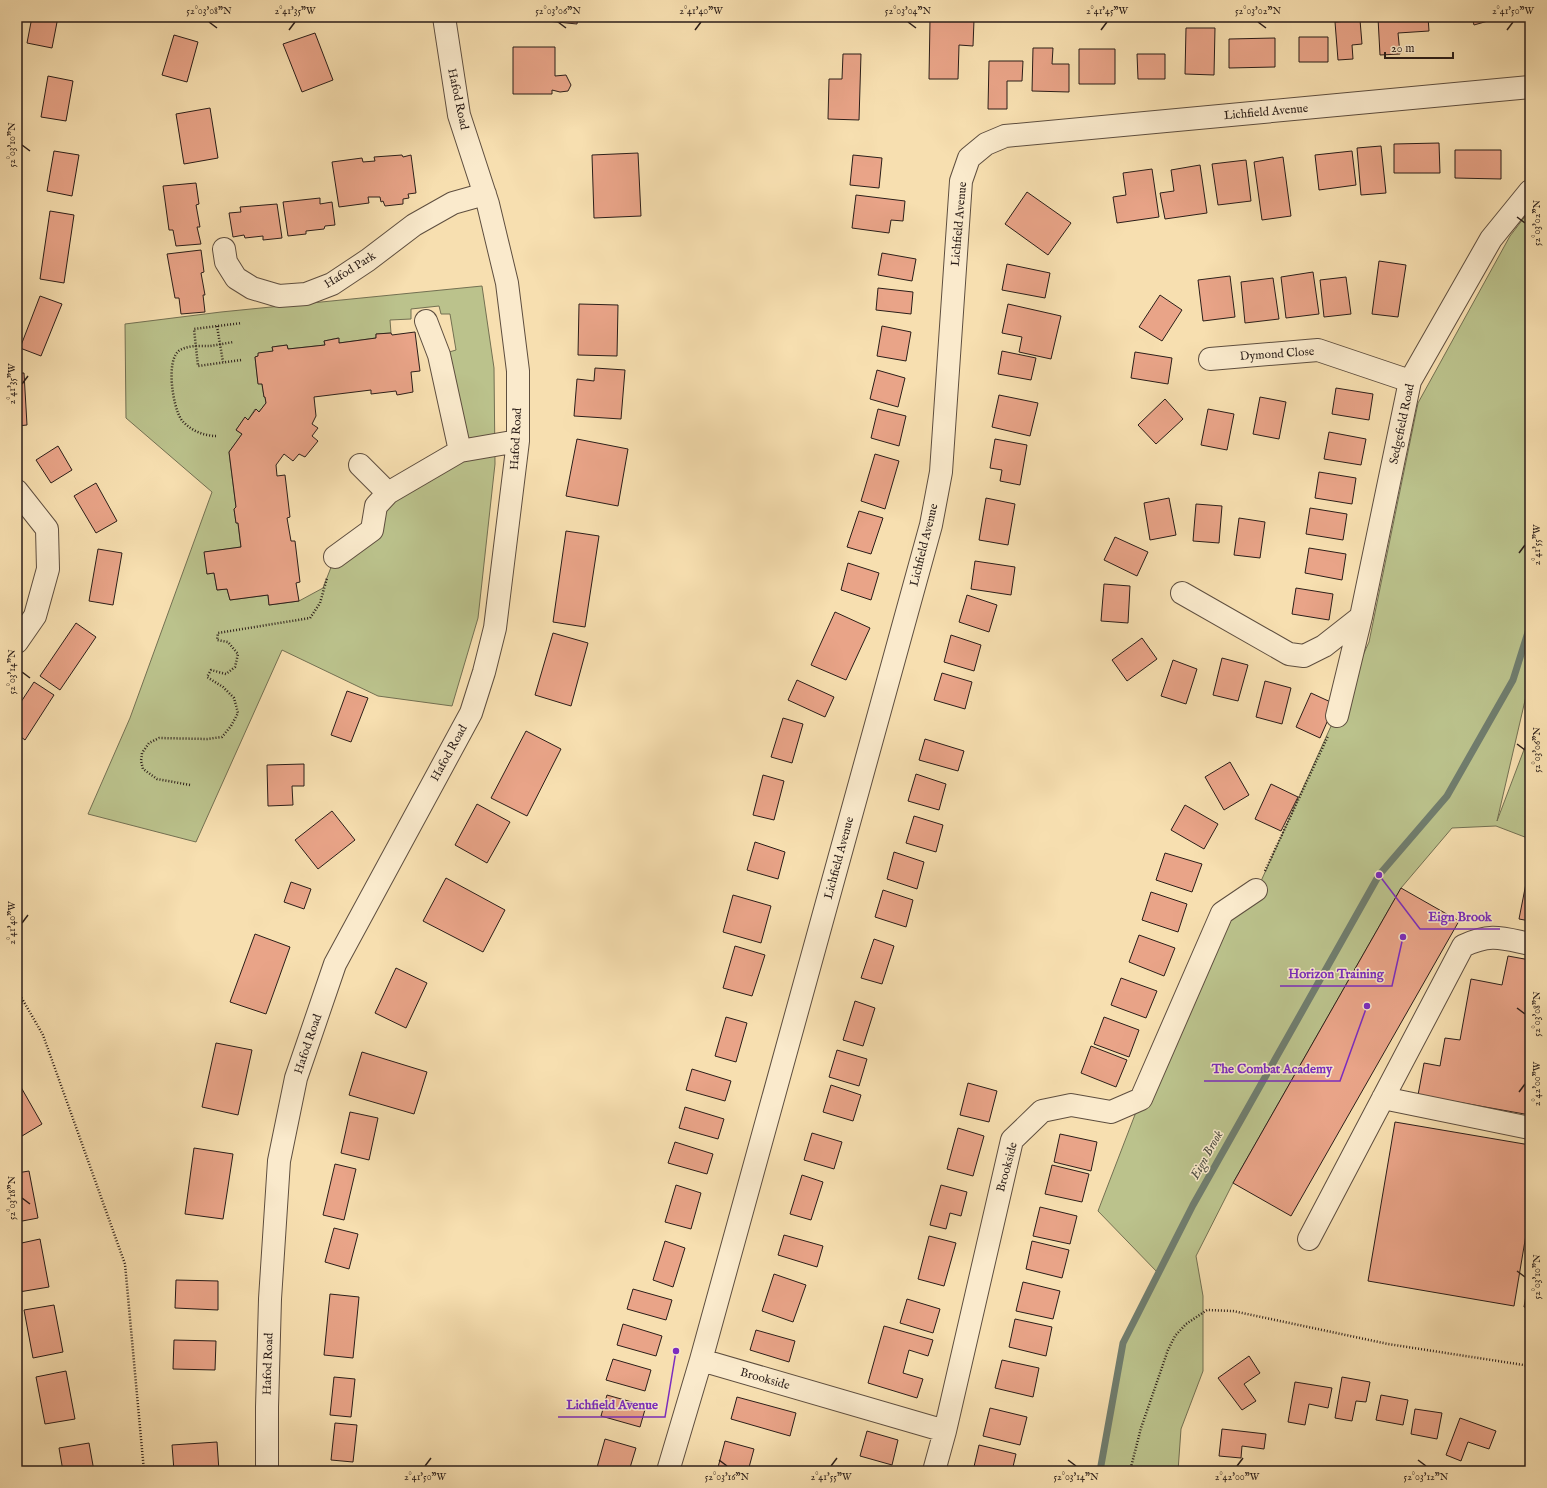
<svg xmlns="http://www.w3.org/2000/svg" width="1547" height="1488" font-family="'IM FELL English',serif">
  <style>
    .green { fill: #bbc28c; stroke: #737052; fill-rule: evenodd }
    .lines { fill: none; stroke-linecap: round; stroke-linejoin: round }
    .stream { stroke: #707d6e; stroke-width: 7 }
    .building { fill: #e9a488; stroke: #2b1e19 }
    .minor-casing { stroke: #5e4e3f; stroke-width: 24 }
    .path { stroke: #2b1e19; stroke-width: 2.5; stroke-dasharray: 1 2; stroke-linecap: butt }
    .minor { stroke: #faeacc; stroke-width: 22 }
    .ticks { fill: none; stroke: #2b1e19; stroke-width: 1.5 }
    .labels { text-anchor: middle; dominant-baseline: central; stroke-width: 3; stroke-linejoin: round; paint-order: stroke }
    .street-label { font-size: 12px; fill: #2b1e19; stroke: #faeacc }
    .water-label { font-size: 13px; font-style: italic; fill: #4e4e43; stroke: #faeacc }
    .leader { fill: none; stroke: #7b2cbf; stroke-width: 1.5 }
    .callout-dot { fill: #7b2cbf; stroke: #faeacc; stroke-width: 1.5 }
    .callout-label { font-size: 13px; text-anchor: middle; font-weight: bold; fill: #7b2cbf; stroke: #faeacc; stroke-width: 3; stroke-linejoin: round; paint-order: stroke }
    .neatline { fill: none; stroke: #2b1e19; stroke-width: 1.5 }
    .ticks-label { font-size: 10px; text-anchor: middle; fill: #2b1e19 }
  </style>
  <rect width="100%" height="100%" fill="#f7dfb0"/>
  <filter id="stains"><feTurbulence type="fractalNoise" baseFrequency=".005" numOctaves="4"/><feColorMatrix values="0 0 0 0 .2 0 0 0 0 .09 0 0 0 0 .02 0 0 0 .5 -.17"/></filter>
  <radialGradient id="worn" r=".72"><stop offset=".6" stop-color="#630" stop-opacity="0"/><stop offset="1" stop-color="#630" stop-opacity=".3"/></radialGradient>
  <!-- green -->
  <path class="green" d="M1530 210V679L1497 821 1525 747 1530 750V839L1496 826 1452 828 1401 888 1233 1183 1196 1256 1203 1296V1371L1181 1429 1178 1471H1100L1123 1343 1158 1273 1098 1211 1141 1099 1222 913 1257 890 1369 642 1418 403 1510 236Z
    M482 286 494 368 495 464 478 618 452 706 378 696 282 650 196 842 88 814 130 718 212 492 126 418 125 324 221 312ZM439 306 441 314H450L456 350 439 355 460 451 376 506 335 557 323 588 299 601 269 605 268 595 230 600 227 589 217 590 214 573 207 574 205 552 241 547 238 523H236L234 509 236 507 229 452 242 434 236 430 245 418 248 420 255 409 259 412 266 403 265 397H264L262 384 258 383 255 357 273 351 272 347 287 345 288 349 325 345 324 341 338 338 339 343 376 338V334L391 333 390 320 411 319V309Z"/>
  <g class="lines">
    <!-- stream -->
    <path class="stream" d="M1100 1471 1123 1343 1193 1205 1379 875 1447 796 1513 680 1530 626"/>
  </g>
  <!-- building -->
  <path class="building" d="M32 17H58L52 48 27 43Z
    M518 17H578L577 24 517 18Z
    M1389 17H1428L1429 31 1398 33 1400 54 1380 55 1378 18Z
    M1472 17H1494L1495 19 1474 25Z
    M930 19 974 20 973 46 959 45 958 79H929Z
    M1360 20 1362 44 1352 45 1353 59 1338 60 1335 22Z
    M1186 28H1215L1214 75 1185 74Z
    M315 33 333 80 302 92 283 44Z
    M174 35 198 42 187 82 162 75Z
    M1299 37H1328V62H1299Z
    M1275 38V67L1229 68V39Z
    M513 47H555V76L566 75 571 85 568 91 560 92 552 90V94H513Z
    M1033 48H1053L1052 64H1069V92L1032 91Z
    M1079 49H1115V84H1079Z
    M843 54H861L859 120 828 119 829 79H842Z
    M1137 54H1165V79H1138Z
    M989 61H1023L1022 81H1007V109H988Z
    M48 76 73 81 66 121 41 117Z
    M210 108 218 158 184 164 176 114Z
    M1439 143 1440 173H1394V144Z
    M1381 146 1386 193 1361 195 1357 148Z
    M1455 150H1501V179L1455 178Z
    M54 151 79 155 72 196 47 191Z
    M1352 151 1356 185 1319 190 1315 155Z
    M638 153 641 216 594 218 592 155Z
    M402 155 403 157 411 155 416 193 408 194 409 198 403 199V204L385 206 383 201 381 202 380 197H368L369 203 339 207 332 162 362 158 363 162 375 161 374 157Z
    M853 155 882 158 879 188 850 185Z
    M1283 157 1291 216 1262 220 1254 162Z
    M1246 160 1251 201 1218 205 1212 164Z
    M1200 165 1207 213 1165 219 1160 193 1174 191 1171 170Z
    M1152 169 1159 217 1117 223 1113 197 1126 195 1123 173Z
    M196 183 199 204 196 205 200 227H197L201 244 176 246 173 230H169L163 186Z
    M1027 192 1071 223 1048 255 1005 224Z
    M856 195 905 201 903 221 891 220 889 233 852 228Z
    M320 198V204L332 202 335 225 325 226 324 229 306 231V234L288 236 283 202Z
    M277 204 282 238 263 240V236L245 238 244 235 233 237 229 213 241 212 240 207Z
    M50 211 74 215 64 283 40 279Z
    M201 250 204 272 201 273 205 295H203L205 312 181 314 179 298H175L167 254Z
    M882 253 916 259 912 281 878 275Z
    M1379 261 1406 265 1398 317 1372 314Z
    M1007 264 1050 273 1045 298 1002 290Z
    M1313 272 1319 314 1286 318 1281 277Z
    M1230 276 1235 317 1203 321 1198 280Z
    M1346 277 1351 314 1324 317 1320 280Z
    M1273 278 1279 319 1245 323 1241 282Z
    M878 288 913 292 911 314 876 310Z
    M1160 295 1182 310 1162 341 1139 327Z
    M40 296 62 304 41 356 20 348Z
    M579 304 618 305 617 356 578 355Z
    M1008 304 1061 316 1051 359 1019 352 1022 337 1002 333Z
    M882 326 911 332 906 361 877 356Z
    M415 332 420 371 411 372 413 392 397 395 396 391 371 394V390L314 397 316 416 312 424 318 428 312 436 318 441 305 457 299 454 293 461 284 454 276 465 277 476 285 475 290 517 287 518 291 541H295L300 582 296 583 299 601 269 605 268 595 230 600 227 589 217 590 214 573 207 574 204 552 241 547 238 523H236L234 509 236 507 229 452 242 434 236 430 245 417 248 420 256 409 259 412 266 403 265 397H264L262 384H258L255 357 258 356V353L273 351 272 347 287 345 288 349 325 345 324 341 339 338V343L376 338V334L391 333 392 335Z
    M1002 351 1036 358 1031 380 998 374Z
    M1135 352 1172 358 1168 384 1131 378Z
    M595 368 625 370 621 419 574 416 577 379 594 381Z
    M877 370 905 378 898 407 870 399Z
    M17 373H24L27 425 17 426Z
    M1336 388 1373 394 1369 420 1332 414Z
    M999 395 1038 403 1030 436 992 427Z
    M1260 397 1286 402 1279 439 1253 434Z
    M1165 399 1183 419 1156 444 1138 425Z
    M878 409 906 416 899 446 871 438Z
    M1208 409 1234 414 1227 450 1201 445Z
    M1329 432 1366 439 1361 465 1324 459Z
    M577 439 628 449 618 506 566 496Z
    M995 439 1027 445 1020 485 1000 481 1002 470 990 468Z
    M58 446 72 470 51 483 36 460Z
    M875 454 899 461 885 509 861 501Z
    M1319 472 1356 478 1352 504 1315 498Z
    M96 483 117 521 96 533 74 496Z
    M986 498 1015 504 1008 545 979 540Z
    M1169 498 1176 535 1150 540 1144 503Z
    M1196 504 1222 506 1219 543 1193 541Z
    M1310 508 1347 514 1343 540 1306 534Z
    M859 511 883 518 871 554 847 547Z
    M1239 518 1265 522 1260 558 1234 555Z
    M566 531 599 536 585 627 553 622Z
    M1115 537 1148 552 1137 576 1104 560Z
    M1309 548 1346 554 1342 580 1305 573Z
    M98 549 122 553 113 605 89 601Z
    M975 561 1015 567 1011 595 971 589Z
    M848 563 879 573 871 600 841 590Z
    M1104 584 1130 586 1128 623 1101 621Z
    M1296 588 1333 594 1329 620 1292 614Z
    M967 595 997 605 989 632 959 622Z
    M835 612 870 628 846 680 811 665Z
    M76 623 96 637 60 690 40 676Z
    M553 633 588 643 571 706 535 695Z
    M951 635 981 645 974 671 944 662Z
    M1142 638 1157 659 1127 681 1112 660Z
    M1222 658 1248 665 1238 701 1213 695Z
    M1173 660 1197 669 1186 704 1161 696Z
    M942 673 972 682 965 709 934 700Z
    M797 680 834 697 825 717 788 700Z
    M1265 681 1291 688 1282 724 1256 717Z
    M34 682 54 695 25 740 17 734V708Z
    M347 691 368 698 351 742 331 735Z
    M1311 693 1335 704 1320 738 1296 727Z
    M783 718 803 724 792 763 771 757Z
    M526 731 561 749 527 816 491 798Z
    M925 739 964 751 958 771 919 760Z
    M1230 762 1249 795 1224 810 1205 777Z
    M304 764V786H292L293 805 268 806 267 765Z
    M916 774 946 784 939 810 908 801Z
    M763 775 784 781 774 820 753 815Z
    M1271 784 1298 797 1281 831 1255 819Z
    M477 804 510 822 487 863 455 845Z
    M1185 805 1218 824 1204 849 1171 830Z
    M332 811 355 840 318 869 295 840Z
    M914 816 943 825 936 852 906 843Z
    M755 842 785 852 778 879 747 870Z
    M894 852 924 862 917 889 887 879Z
    M1165 853 1202 864 1192 892 1156 880Z
    M1530 863V921L1519 919Z
    M446 878 505 910 483 952 423 921Z
    M291 882 311 889 304 909 284 902Z
    M1401 888 1459 921 1291 1216 1233 1183Z
    M883 890 913 900 906 927 875 917Z
    M1151 892 1187 904 1178 932 1142 920Z
    M733 895 771 906 761 943 723 932Z
    M255 934 290 947 266 1014 230 1002Z
    M1139 935 1175 948 1164 976 1129 962Z
    M874 939 894 946 882 984 861 978Z
    M735 946 765 955 752 996 723 988Z
    M1508 956 1530 960V1115L1418 1095 1424 1063 1440 1066 1445 1038 1460 1040 1471 979 1502 985Z
    M396 968 427 983 406 1028 375 1013Z
    M1121 978 1157 991 1146 1018 1111 1005Z
    M855 1001 875 1008 863 1046 843 1040Z
    M726 1017 747 1023 736 1062 715 1056Z
    M1104 1017 1139 1030 1129 1057 1094 1044Z
    M216 1043 252 1050 238 1115 202 1107Z
    M1091 1046 1127 1060 1116 1087 1081 1073Z
    M837 1050 867 1059 859 1086 829 1077Z
    M362 1052 427 1072 414 1114 349 1095Z
    M692 1069 731 1081 725 1101 686 1090Z
    M18 1082 42 1124 17 1139V1083Z
    M968 1083 997 1091 989 1122 960 1115Z
    M831 1085 861 1095 853 1121 823 1112Z
    M685 1107 724 1119 718 1139 679 1128Z
    M350 1112 378 1118 369 1160 341 1153Z
    M1395 1122 1530 1145V1211L1514 1306 1368 1281Z
    M958 1128 984 1136 973 1176 947 1169Z
    M812 1133 842 1142 834 1169 804 1160Z
    M1060 1134 1097 1142 1091 1171 1054 1162Z
    M675 1142 713 1154 707 1174 668 1163Z
    M194 1148 233 1154 223 1219 185 1214Z
    M335 1164 356 1169 344 1220 323 1215Z
    M1052 1165 1089 1174 1082 1202 1045 1194Z
    M29 1171 38 1218 17 1222V1173Z
    M802 1175 823 1182 811 1220 790 1214Z
    M676 1185 701 1193 691 1229 665 1222Z
    M941 1185 967 1192 961 1216 950 1213 946 1229 930 1225Z
    M1040 1207 1077 1216 1070 1244 1033 1236Z
    M334 1228 358 1234 349 1269 325 1262Z
    M784 1235 823 1246 817 1267 778 1255Z
    M929 1236 956 1243 944 1286 918 1279Z
    M40 1239 49 1287 19 1292 17 1283V1244Z
    M665 1241 685 1248 673 1287 653 1280Z
    M1032 1241 1069 1250 1062 1278 1026 1269Z
    M1530 1272V1308L1524 1307Z
    M774 1274 806 1285 793 1322 762 1311Z
    M176 1280 218 1281V1310L175 1308Z
    M1023 1282 1060 1291 1053 1319 1016 1311Z
    M633 1289 672 1300 666 1320 627 1309Z
    M330 1294 359 1297 353 1358 324 1355Z
    M907 1299 940 1309 933 1333 900 1323Z
    M54 1305 63 1352 33 1358 24 1310Z
    M1015 1319 1052 1327 1046 1356 1009 1347Z
    M623 1324 662 1336 656 1356 617 1345Z
    M884 1326 933 1340 928 1356 909 1350 903 1373 923 1379 917 1398 868 1383Z
    M756 1330 795 1341 789 1362 750 1350Z
    M174 1340 216 1341 215 1370 173 1369Z
    M1249 1356 1260 1373 1244 1384 1256 1401 1242 1410 1218 1378Z
    M613 1359 651 1370 645 1391 606 1380Z
    M1002 1360 1039 1368 1033 1397 995 1388Z
    M66 1371 75 1419 45 1424 36 1377Z
    M334 1377 355 1379 351 1417 330 1415Z
    M1342 1377 1370 1382 1366 1402 1356 1401 1352 1421 1335 1418Z
    M1295 1382 1332 1388 1328 1408 1309 1404 1305 1425 1288 1422Z
    M607 1395 646 1406 640 1427 601 1416Z
    M1381 1395 1408 1400 1403 1425 1376 1420Z
    M737 1397 796 1413 790 1436 731 1419Z
    M990 1408 1027 1417 1020 1445 983 1436Z
    M1415 1409 1442 1413 1437 1439 1411 1434Z
    M1460 1418 1496 1431 1489 1449 1468 1442 1461 1461 1446 1455Z
    M335 1423 357 1425 353 1462 331 1460Z
    M1222 1429 1266 1434 1264 1449 1242 1446 1241 1458 1219 1456Z
    M867 1431 898 1440 892 1465 860 1456Z
    M605 1439 636 1448 629 1471H596Z
    M725 1441 754 1449 748 1471H717Z
    M217 1442 219 1471H174L172 1445Z
    M89 1443 94 1471H63L59 1448Z
    M979 1445 1016 1454 1012 1471H973Z"/>
  <g class="lines">
    <defs>
      <path id="minor" d="M224 249 226 262 236 278 252 288 279 296 306 294 332 284 368 260 414 225 453 203 485 194
        M426 321 439 355 460 451
        M1210 359 1318 350 1410 381
        M360 465 388 493
        M17 491 47 529 48 569 35 616 17 642
        M335 557 372 530 376 506 388 493 460 451 518 441
        M1182 593 1289 654 1304 656 1324 646 1361 617
        M1337 716 1361 617 1410 381 1491 239 1530 191
        M1383 1098 1530 1128
        M1309 1239 1463 946C1491 933 1501 938 1530 944
        M701 1360 945 1431 1012 1140 1042 1111 1071 1105 1111 1112 1141 1099 1222 913 1256 890
        M267 1471V1407L270 1299 279 1161 296 1078 335 964 471 713 484 672 495 628 518 441V371L507 283 488 204 459 115 444 17
        M668 1471 701 1360 931 525 941 472 961 181 969 158 986 144 1005 136 1530 87
        M934 1471 945 1431"/>
    </defs>
    <!-- minor casing -->
    <use href="#minor" class="minor-casing"/>
    <!-- path -->
    <path class="path" d="M217 326 223 362
      M241 360 198 366 194 329 242 323
      M216 436C204 436 189 430 181 419 173 407 165 359 180 350 189 345 201 346 210 346 218 345 226 343 234 342
      M190 785 157 779 143 769 141 761 142 753 149 743 159 738 207 739 222 737 231 726 238 713 234 698 223 687 207 677 211 670 226 674 235 667 238 654 228 642 217 640 218 633 310 618 320 603 327 578
      M1265 871 1328 736
      M17 990 43 1035 125 1264 144 1471
      M1130 1471 1141 1428 1168 1350 1175 1336 1186 1324 1207 1310 1233 1311 1388 1344 1530 1366"/>
    <!-- minor -->
    <use href="#minor" class="minor"/>
  </g>
  <!-- ticks -->
  <path class="ticks" d="M209 22 217 28M558 22 566 28M908 22 916 28M1258 22 1266 28M289 30 295 22M695 30 701 22M1101 30 1107 22M1507 30 1513 22M22 145 30 151M1517 217 1525 223M22 384 28 376M1519 553 1525 545M22 672 30 678M1517 744 1525 750M22 923 28 915M1517 1008 1525 1014M1519 1092 1525 1084M22 1198 30 1204M1517 1271 1525 1277M719 1460 727 1466M1068 1460 1076 1466M1418 1460 1426 1466M425 1466 431 1458M831 1466 837 1458M1237 1466 1243 1458"/>
  <g class="labels">
    <!-- street labels -->
    <g class="street-label">
      <text transform="translate(458 99) rotate(78)">Hafod Road</text>
      <text transform="translate(1266 112) rotate(-5)">Lichfield Avenue</text>
      <text transform="translate(959 224) rotate(-85)">Lichfield Avenue</text>
      <text transform="translate(350 270) rotate(-32)">Hafod Park</text>
      <text transform="translate(1277 354) rotate(-4)">Dymond Close</text>
      <text transform="translate(1402 424) rotate(-78)">Sedgefield Road</text>
      <text transform="translate(516 439) rotate(-87)">Hafod Road</text>
      <text transform="translate(924 545) rotate(-76)">Lichfield Avenue</text>
      <text transform="translate(449 753) rotate(-61)">Hafod Road</text>
      <text transform="translate(839 858) rotate(-75)">Lichfield Avenue</text>
      <text transform="translate(308 1044) rotate(-71)">Hafod Road</text>
      <text transform="translate(1007 1167) rotate(-75)">Brookside</text>
      <text transform="translate(268 1364) rotate(-88)">Hafod Road</text>
      <text transform="translate(765 1379) rotate(16)">Brookside</text>
    </g>
    <!-- water labels -->
    <g class="water-label">
      <text transform="translate(1207 1155) rotate(-61)">Eign Brook</text>
    </g>
  </g>
  <!-- callouts -->
  <path class="leader" d="M1379 875L1420 929H1500M1403 937L1392 986H1280M1367 1006L1340 1081H1204M676 1351L665 1417H558"/>
  <g class="callout-dot">
    <circle cx="1379" cy="875" r="4"/>
    <circle cx="1403" cy="937" r="4"/>
    <circle cx="1367" cy="1006" r="4"/>
    <circle cx="676" cy="1351" r="4"/>
  </g>
  <g class="callout-label">
    <text x="1460" y="921">Eign Brook</text>
    <text x="1336" y="978">Horizon Training</text>
    <text x="1272" y="1073">The Combat Academy</text>
    <text x="612" y="1409">Lichfield Avenue</text>
  </g>
  <!-- margin -->
  <rect width="1547" height="1488" fill="none" stroke="#f7dfb0" stroke-width="44"/>
  <!-- scale -->
  <path d="M1385 52v6h68v-6" fill="none" stroke="#2b1e19" stroke-width="2"/>
  <text x="1391" y="52" font-size="12" fill="#2b1e19" stroke="#faeacc" stroke-width="3" paint-order="stroke">20 m</text>
  <rect x="22" y="22" width="1503" height="1444" class="neatline"/>
  <g class="ticks-label">
    <text x="209" y="14">52°03'08"N</text>
    <text x="295" y="14">2°41'35"W</text>
    <text x="558" y="14">52°03'06"N</text>
    <text x="701" y="14">2°41'40"W</text>
    <text x="908" y="14">52°03'04"N</text>
    <text x="1107" y="14">2°41'45"W</text>
    <text x="1258" y="14">52°03'02"N</text>
    <text x="1513" y="14">2°41'50"W</text>
    <text transform="translate(11 145) rotate(-90)" y="4">52°03'10"N</text>
    <text transform="translate(1536 223) rotate(-90)" y="4">52°03'02"N</text>
    <text transform="translate(11 384) rotate(-90)" y="4">2°41'35"W</text>
    <text transform="translate(1536 545) rotate(-90)" y="4">2°41'55"W</text>
    <text transform="translate(11 672) rotate(-90)" y="4">52°03'14"N</text>
    <text transform="translate(1536 750) rotate(-90)" y="4">52°03'06"N</text>
    <text transform="translate(11 923) rotate(-90)" y="4">2°41'40"W</text>
    <text transform="translate(1536 1014) rotate(-90)" y="4">52°03'08"N</text>
    <text transform="translate(1536 1084) rotate(-90)" y="4">2°42'00"W</text>
    <text transform="translate(11 1198) rotate(-90)" y="4">52°03'18"N</text>
    <text transform="translate(1536 1277) rotate(-90)" y="4">52°03'10"N</text>
    <text x="425" y="1480">2°41'50"W</text>
    <text x="727" y="1480">52°03'16"N</text>
    <text x="831" y="1480">2°41'55"W</text>
    <text x="1076" y="1480">52°03'14"N</text>
    <text x="1237" y="1480">2°42'00"W</text>
    <text x="1426" y="1480">52°03'12"N</text>
  </g>
  <rect width="100%" height="100%" filter="url(#stains)"/>
  <rect width="100%" height="100%" fill="url(#worn)"/>
</svg>
